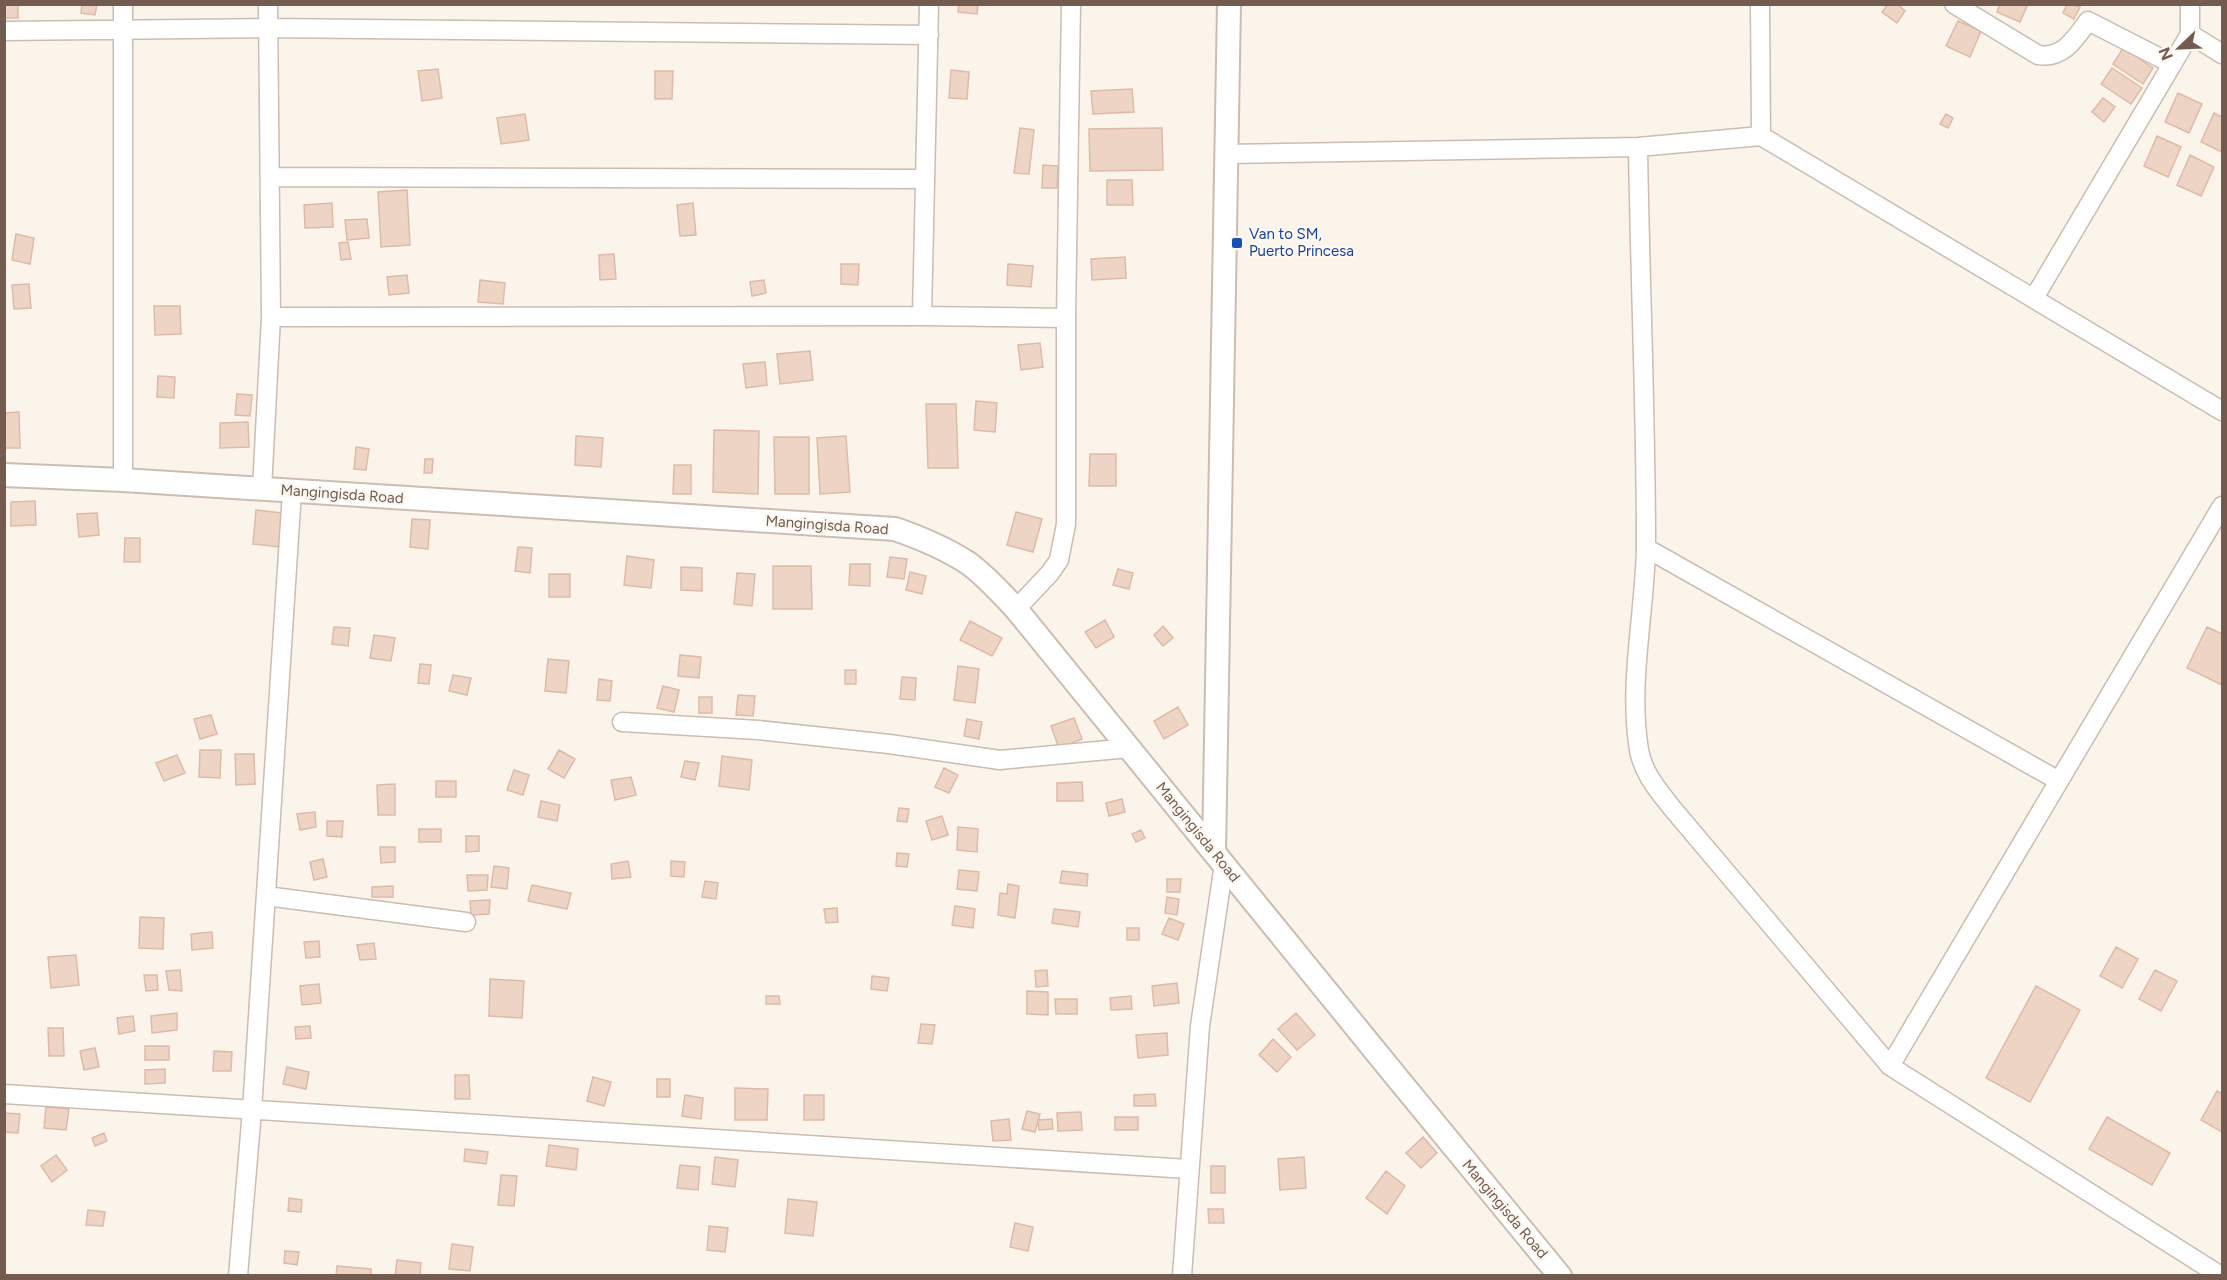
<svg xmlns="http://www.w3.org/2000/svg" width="2227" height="1280" font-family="Figtree,sans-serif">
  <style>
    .building { fill: #eed4c5; stroke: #dfbaa7; stroke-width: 1.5 }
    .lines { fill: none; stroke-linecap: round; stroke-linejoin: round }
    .minor-casing { stroke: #ccbcb1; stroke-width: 21 }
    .tertiary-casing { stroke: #ccbcb1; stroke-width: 26 }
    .minor { stroke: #fff; stroke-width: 18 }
    .tertiary { stroke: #fff; stroke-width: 22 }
    .transit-dot { fill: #1a4fb4; stroke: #fdf8f1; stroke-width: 2 }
    .labels { text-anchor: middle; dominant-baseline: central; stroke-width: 5; stroke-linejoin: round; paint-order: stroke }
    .transit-label { font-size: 15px; fill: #164399; stroke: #fdf8f1; text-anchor: start }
    .street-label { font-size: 15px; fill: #745b50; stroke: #fdf8f1 }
  </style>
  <rect width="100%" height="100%" fill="#fbf4eb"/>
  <!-- building -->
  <path class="building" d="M4 4H18V18H4Z
    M82 4H97L95 15 81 13Z
    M959 4H978L977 14 958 12Z
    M1888 4H1897L1905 11 1897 23 1882 12Z
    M2000 4H2028L2020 22 1997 12Z
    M2067 4 2080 7 2074 19 2063 13Z
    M1958 21 1981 31 1970 57 1946 46Z
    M2123 48 2153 68 2143 84 2113 64Z
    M2112 68 2142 88 2131 104 2101 84Z
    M438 69 442 98 422 101 418 71Z
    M951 70 969 72 967 99 949 98Z
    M655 71H673L672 99H655Z
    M1132 89 1134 112 1093 114 1091 91Z
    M2178 93 2202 104 2189 133 2165 122Z
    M2103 98 2115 107 2104 122 2092 112Z
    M2214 113 2222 117V152L2201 142Z
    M525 114 529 140 501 144 497 118Z
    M1946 114 1953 118 1948 128 1940 124Z
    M1020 128 1034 130 1029 174 1014 173Z
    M1162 128 1163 170 1090 171 1089 129Z
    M2157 136 2181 147 2168 177 2144 166Z
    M2190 155 2214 167 2201 196 2177 185Z
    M1043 165 1058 166 1057 188H1042Z
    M1107 180H1132L1133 205H1107Z
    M407 190 410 245 381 247 378 192Z
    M332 203 333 227 305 228 304 205Z
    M693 203 696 235 680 236 677 205Z
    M367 219 369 238 347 240 345 220Z
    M16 234 34 238 30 264 12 260Z
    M348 242 351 259 341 260 339 243Z
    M614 254 616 279 600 280 599 255Z
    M1125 257 1126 278 1092 280 1091 259Z
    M841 264H859L858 285 841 284Z
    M1008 264 1033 266 1031 287 1007 285Z
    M407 275 409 293 389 295 387 277Z
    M480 280 505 283 503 304 478 302Z
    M764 280 766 293 752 296 750 282Z
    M29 284 31 308 14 309 12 285Z
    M154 306H180L181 334 155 335Z
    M1040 343 1043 367 1021 370 1018 345Z
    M810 351 813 380 780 384 777 354Z
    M765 362 767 385 746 388 743 364Z
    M158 376 175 377 174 398 157 397Z
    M237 394 252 395 250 416 235 415Z
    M976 401 997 403 995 432 974 430Z
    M926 404H956L958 468H928Z
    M19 412 20 448H4V413Z
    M248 422 249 447 220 448V423Z
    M714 430 759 431 758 494 713 492Z
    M576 436 603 438 601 467 575 465Z
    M846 436 850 492 820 494 817 438Z
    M774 437H809V494H775Z
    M356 447 369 449 366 470 354 469Z
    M1090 454H1116V486H1089Z
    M425 459H433L432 473H424Z
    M674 465H691V494H673Z
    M35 501 36 525 11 526V502Z
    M256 510 282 513 279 547 253 544Z
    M1016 512 1042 519 1033 552 1007 545Z
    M97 513 99 535 79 537 77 514Z
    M412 519 430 520 428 549 410 547Z
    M125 538H140V562H124Z
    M518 547 532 548 530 573 515 571Z
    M627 556 654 560 651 588 624 585Z
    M890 557 907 559 904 579 887 577Z
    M850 564H870V586L849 585Z
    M773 566H811L812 609H773Z
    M681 567 702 568V591L681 590Z
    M1118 569 1133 573 1129 589 1113 585Z
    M910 572 926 576 922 594 906 590Z
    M737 573 755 574 752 606 734 604Z
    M549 574H570V597H549Z
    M1105 620 1114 637 1096 648 1085 632Z
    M970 621 1002 638 992 656 960 640Z
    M1163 626 1173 638 1163 646 1154 635Z
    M334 627 350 628 348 646 332 644Z
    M2207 627 2222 634V685L2187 668Z
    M374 635 395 638 391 661 370 658Z
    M680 655 701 657 699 678 678 676Z
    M548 659 569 661 566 693 545 691Z
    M420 664 431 665 429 684 418 683Z
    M958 666 979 669 975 703 954 700Z
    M845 670H856V684H845Z
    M453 675 471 678 467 695 449 691Z
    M902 677 916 678 915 700 900 699Z
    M599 679 612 681 610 701 597 700Z
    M663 686 679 690 674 712 657 708Z
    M738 695 755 696 753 716 736 715Z
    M699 697H712V713H699Z
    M1178 707 1188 725 1164 739 1154 721Z
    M211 715 217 734 200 739 194 719Z
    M1074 718 1082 739 1059 748 1051 726Z
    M967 719 982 722 979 739 964 736Z
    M200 750H221L220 778 199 777Z
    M559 750 575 759 564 778 548 769Z
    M235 754H254L255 784 236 785Z
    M177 755 185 773 164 781 156 763Z
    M722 756 752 760 749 790 719 786Z
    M685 761 699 763 695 780 681 777Z
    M944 768 958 775 949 793 935 787Z
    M514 770 529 775 523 795 507 790Z
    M631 777 636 795 615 800 611 780Z
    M436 781H456V797H436Z
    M1082 782 1083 801H1057V783Z
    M395 784V815H378L377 785Z
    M1122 799 1125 812 1109 816 1106 803Z
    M541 801 560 805 557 821 538 817Z
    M899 808 909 809 907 822 897 821Z
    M315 812 316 827 300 830 297 814Z
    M942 816 948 835 932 840 926 821Z
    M327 821H343L342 837 327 836Z
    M958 827 978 829 977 852 957 850Z
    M419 829H441V842H419Z
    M1141 830 1145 838 1136 842 1132 834Z
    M466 836H479V851L466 852Z
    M380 847H395V862L381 863Z
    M897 853 909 854 907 867 896 866Z
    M323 859 327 877 314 880 310 862Z
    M628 861 631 877 612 879 611 864Z
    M671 861 685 862 684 877 671 876Z
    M494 866 509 868 507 889 491 887Z
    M959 870 979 872 977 891 957 889Z
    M1062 871 1088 874 1087 886 1060 883Z
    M467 875H488L487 890 468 891Z
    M1167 879H1181L1180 892H1167Z
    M705 881 718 883 716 899 702 897Z
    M1008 884 1019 886 1015 918 998 915 1000 893 1007 894Z
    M532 885 571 893 567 909 528 901Z
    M393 886V897H372V887Z
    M1167 897 1179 899 1177 915 1165 913Z
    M490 900 489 914 471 915 470 901Z
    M955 906 975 909 973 928 952 925Z
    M837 908 838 922 826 923 824 909Z
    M1054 909 1080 912 1078 927 1052 923Z
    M140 917 164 918 163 949 139 948Z
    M1169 918 1184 924 1178 940 1162 934Z
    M1127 928H1139V940H1127Z
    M212 932 213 948 192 950 191 934Z
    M319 941 320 957 306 958 304 942Z
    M374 943 376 959 360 960 357 945Z
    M2116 947 2138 959 2122 988 2100 976Z
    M76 955 79 985 51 988 48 957Z
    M180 970 182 991 169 990 166 971Z
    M1047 970 1048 986 1036 987 1035 971Z
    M2155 970 2177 981 2161 1011 2139 999Z
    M144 975H157L158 990 146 991Z
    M872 976 889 978 887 991 871 989Z
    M490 979 524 981 522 1018 489 1016Z
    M1177 983 1179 1003 1154 1006 1152 986Z
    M319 984 321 1003 302 1005 300 986Z
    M2036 986 2080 1010 2030 1102 1986 1078Z
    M1027 991 1048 992V1015L1027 1014Z
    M766 996H779L780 1004H766Z
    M1131 996 1132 1009 1111 1010 1110 998Z
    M1055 999H1077V1014H1056Z
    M177 1013V1030L152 1033 151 1016Z
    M1296 1013 1315 1035 1297 1050 1278 1029Z
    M133 1016 135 1031 119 1034 117 1018Z
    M921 1024 935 1025 932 1044 918 1043Z
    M310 1026 311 1038 296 1039 295 1027Z
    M48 1028H63L64 1056H49Z
    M1167 1033 1168 1055 1138 1058 1136 1035Z
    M1273 1039 1291 1057 1277 1072 1259 1055Z
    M145 1046H169V1060H145Z
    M95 1048 99 1067 84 1070 80 1051Z
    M214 1051 232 1052 231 1071H213Z
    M287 1067 309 1072 306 1089 283 1084Z
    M165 1069V1083L145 1084V1070Z
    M455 1075H469L470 1099H455Z
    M593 1077 611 1082 604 1106 587 1101Z
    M657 1079H670V1097H657Z
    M735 1088 768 1089 767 1120H735Z
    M2217 1091 2222 1094V1132L2201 1120Z
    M1155 1094 1156 1106H1134V1095Z
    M685 1095 703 1098 701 1119 682 1116Z
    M804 1095H824V1120H804Z
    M46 1107 69 1109 66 1130 44 1128Z
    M1027 1111 1040 1114 1035 1132 1022 1129Z
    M1081 1112 1082 1130 1058 1131 1057 1113Z
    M4 1113 20 1114 18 1133 4 1132Z
    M1115 1117H1138V1130H1115Z
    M2107 1117 2170 1153 2152 1185 2089 1149Z
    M1009 1119 1011 1140 993 1141 991 1121Z
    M1052 1119 1053 1129 1039 1130 1038 1120Z
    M104 1133 107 1141 95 1146 92 1138Z
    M1423 1137 1437 1153 1421 1168 1406 1153Z
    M549 1145 578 1149 576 1170 546 1166Z
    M465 1149 488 1152 486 1164 464 1161Z
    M56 1155 67 1170 52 1182 41 1166Z
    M715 1157 738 1160 735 1187 712 1184Z
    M1304 1157 1306 1188 1280 1190 1278 1159Z
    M680 1165 700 1167 698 1190 677 1188Z
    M1211 1166H1225V1193H1211Z
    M1386 1171 1405 1186 1387 1214 1366 1198Z
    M501 1175 517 1176 514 1206 498 1205Z
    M289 1198 302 1200 301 1212 288 1211Z
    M788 1199 817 1202 813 1236 785 1233Z
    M1208 1209H1223L1224 1223H1209Z
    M88 1210 105 1212 103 1226 86 1225Z
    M1015 1223 1033 1227 1028 1251 1010 1247Z
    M709 1226 728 1228 725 1252 707 1250Z
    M452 1244 473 1247 470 1271 449 1269Z
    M285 1251 299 1252 297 1265 284 1263Z
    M397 1260 421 1263 420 1276H395Z
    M337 1266 371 1269V1276H336Z"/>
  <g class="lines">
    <defs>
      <path id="minor" d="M1760 4 1761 136
        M1954 4 2038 55C2063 59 2075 39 2088 21L2172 64
        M4 31 268 28 929 35
        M2190 34 2222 54
        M1638 147C1640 280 1646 413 1646 546 1645 613 1628 683 1639 750 1643 773 1658 790 1672 808L1890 1066 2221 1276
        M1227 154 1638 147 1761 136 2222 411
        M270 177 925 179
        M2034 298 2190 34V4
        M922 316 929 4
        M271 317 922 316 1066 318
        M123 480V4
        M262 489 271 317 268 4
        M1646 548 2059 781
        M1016 609 1050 573 1059 560 1066 524V318L1071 4
        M622 722 758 730 889 744 1000 760 1129 748
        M266 896 466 922
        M1890 1066 2222 506
        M4 1094 1188 1169
        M238 1276 252 1110 292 491
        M1182 1276 1200 1026 1224 864"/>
      <path id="tertiary" d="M4 475 123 480 895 529C921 538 945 548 968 563 986 576 1001 593 1016 609L1394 1074 1560 1276
        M1214 852 1229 4"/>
    </defs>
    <!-- minor casing -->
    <use href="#minor" class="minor-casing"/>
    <!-- tertiary casing -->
    <use href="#tertiary" class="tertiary-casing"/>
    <!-- minor -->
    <use href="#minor" class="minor"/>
    <!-- tertiary -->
    <use href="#tertiary" class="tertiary"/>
  </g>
  <!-- markers -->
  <rect class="transit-dot" x="1231" y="237" width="12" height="12" rx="3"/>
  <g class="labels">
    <!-- transit labels -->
    <g class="transit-label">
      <text x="1249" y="234">Van to SM,<tspan x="1249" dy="17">Puerto Princesa</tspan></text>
    </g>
    <!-- street labels -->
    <g class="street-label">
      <text transform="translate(342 494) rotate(4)">Mangingisda Road</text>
      <text transform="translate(827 525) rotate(4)">Mangingisda Road</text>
      <text transform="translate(1198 832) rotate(51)">Mangingisda Road</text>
      <text transform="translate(1505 1209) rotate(50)">Mangingisda Road</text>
    </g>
  </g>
  <!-- border -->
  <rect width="2227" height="1280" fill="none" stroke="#745b50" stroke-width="12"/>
  <!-- north arrow -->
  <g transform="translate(2179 48) rotate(247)" stroke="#fdf8f1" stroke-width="4.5" paint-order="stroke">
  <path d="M0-4.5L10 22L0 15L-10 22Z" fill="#745b50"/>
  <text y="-9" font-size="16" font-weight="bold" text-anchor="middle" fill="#745b50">N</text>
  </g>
</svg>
